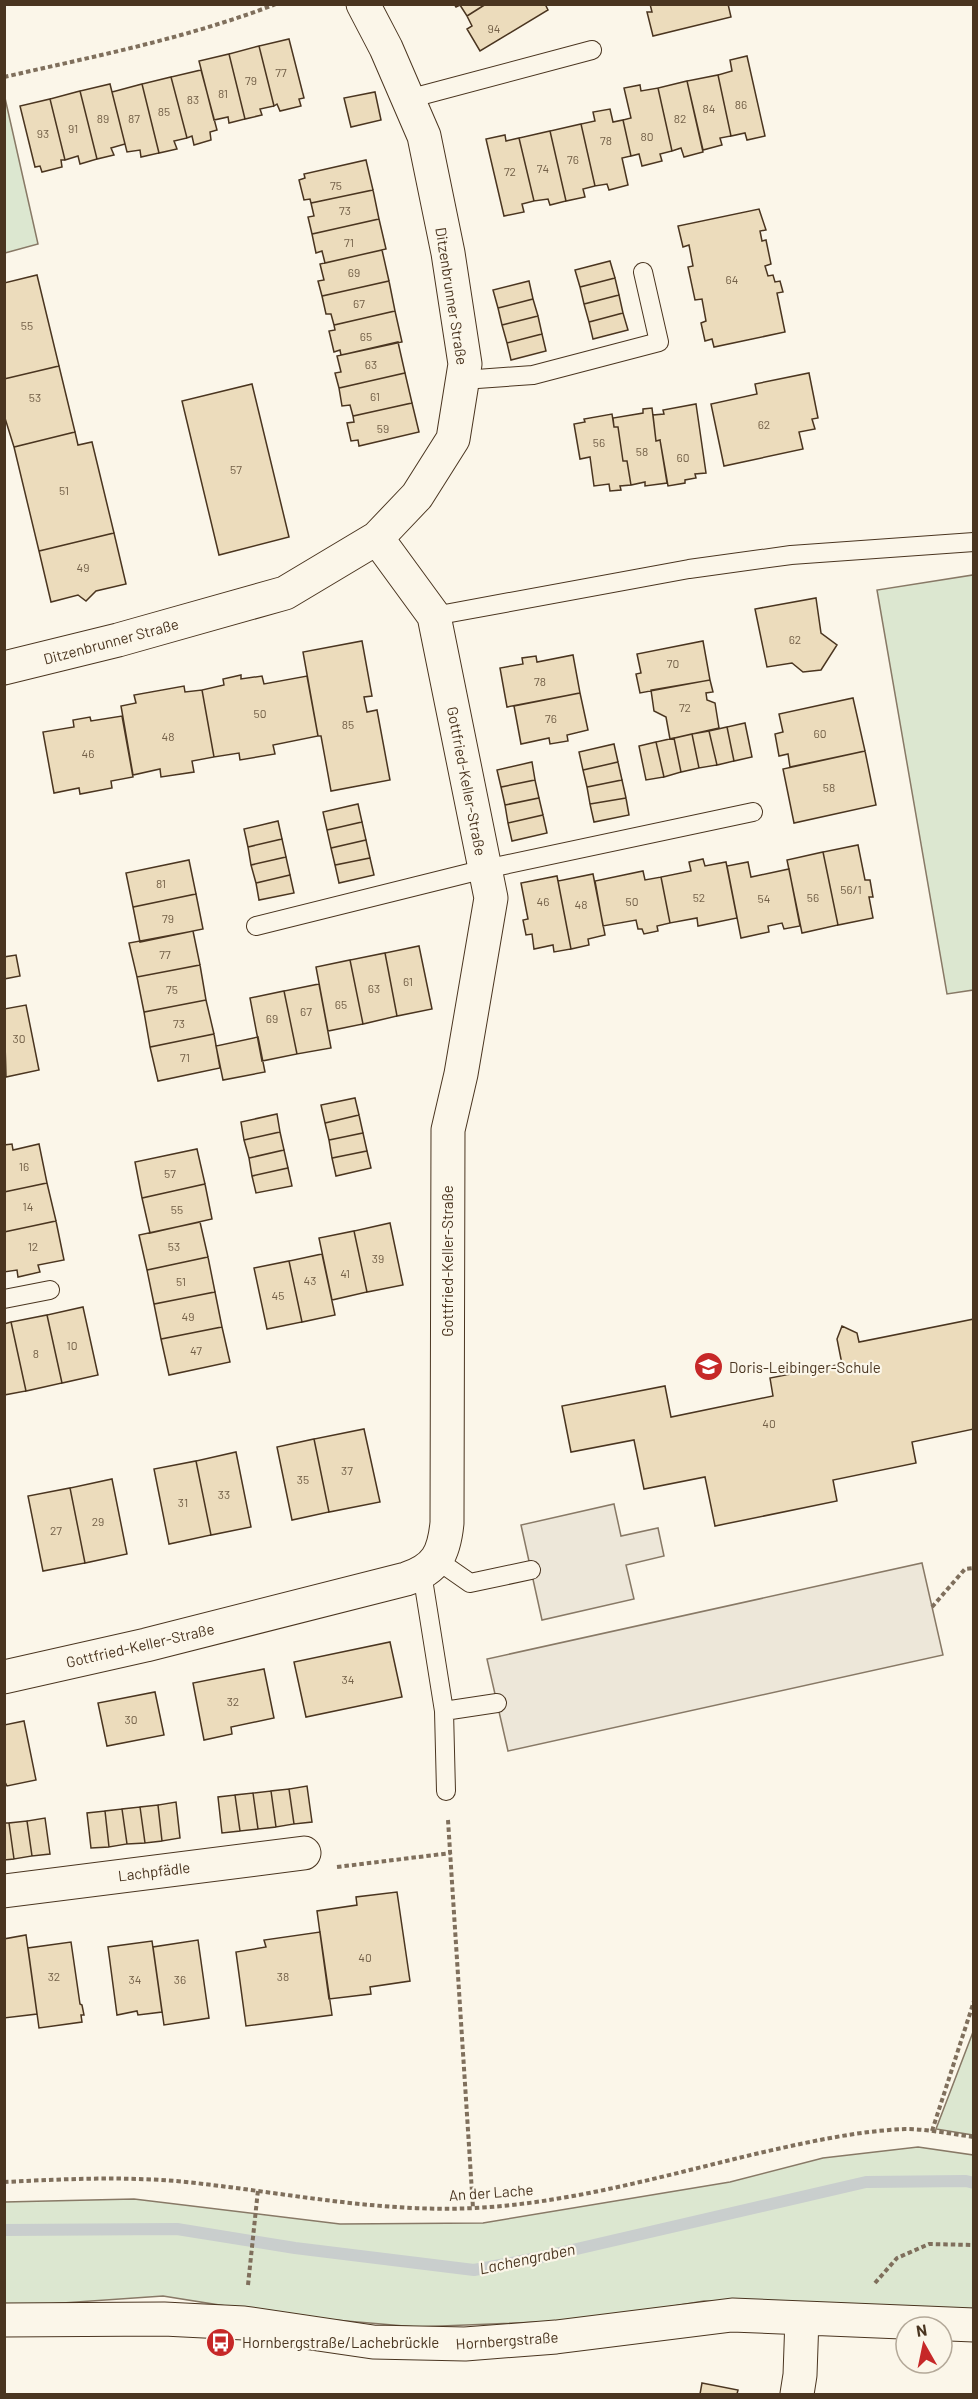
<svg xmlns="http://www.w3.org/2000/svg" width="978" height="2399" font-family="Barlow,sans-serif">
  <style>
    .green { fill: #dce7d0; stroke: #887966; stroke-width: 1.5 }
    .parking { fill: #ede7d9; stroke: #887966; stroke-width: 1.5 }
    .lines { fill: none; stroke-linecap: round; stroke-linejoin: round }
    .stream { stroke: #c9cecd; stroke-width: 12 }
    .building { fill: #ecdcbc; stroke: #4a3520; stroke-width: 1.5 }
    .service-casing { stroke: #4a3520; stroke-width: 20 }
    .minor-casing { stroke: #4a3520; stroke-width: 35 }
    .path { stroke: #7f6f5c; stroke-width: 4; stroke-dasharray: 4.5 3; stroke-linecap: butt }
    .service { stroke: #fbf6e9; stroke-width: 18 }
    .minor { stroke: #fbf6e9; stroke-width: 33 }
    .labels { text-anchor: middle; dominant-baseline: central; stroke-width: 4.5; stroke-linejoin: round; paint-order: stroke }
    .number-label { font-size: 12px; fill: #725f47 }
    .street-label { font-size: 15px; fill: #4a3520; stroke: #fbf6e9 }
    .poi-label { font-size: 15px; fill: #4a3520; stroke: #fbf6e9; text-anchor: start }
    .water-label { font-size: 16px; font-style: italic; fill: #4a3520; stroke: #fbf6e9 }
  </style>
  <rect width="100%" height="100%" fill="#fbf6e9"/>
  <!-- green -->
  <path class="green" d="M5 98 38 244 5 253 4 98Z
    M973 575V990L947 994 877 590Z
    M973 2032V2135L936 2129Z
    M918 2147 973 2155V2310L704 2301 589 2320 416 2327 288 2316 163 2296 5 2307V2202L134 2199 340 2224 483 2223 730 2182 823 2158Z"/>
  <!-- parking -->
  <path class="parking" d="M614 1504 621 1536 658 1528 664 1556 626 1565 634 1599 542 1620 521 1525Z
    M922 1563 943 1655 508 1751 487 1659Z"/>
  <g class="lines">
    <!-- stream -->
    <path class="stream" d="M4 2230 177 2229 295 2248 474 2270 542 2257 866 2182 966 2181 974 2183"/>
  </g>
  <!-- building -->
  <path class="building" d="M454 4H486L467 16 460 5 456 7Z
    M486 4H545L548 10 480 51 467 29 472 26 467 16Z
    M650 4H728L731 17 653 36 647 12H652Z
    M289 39 304 98 299 99 301 106 280 111 277 104 274 106 259 46Z
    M259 46 274 106 260 109 262 115 245 119 229 54Z
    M229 54 245 119 229 123 228 117 214 120 199 61Z
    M747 56 765 136 747 140 745 133 731 136 718 75 732 71 730 60Z
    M201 70 217 130 210 132 211 140 194 145 192 136 187 138 171 77Z
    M718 75 731 136 720 138 722 145 703 150 687 81Z
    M171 77 187 138 174 141 177 149 159 153 142 84Z
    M687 81 703 152 684 157 681 148 672 151 658 88Z
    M110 84 125 144 111 148 114 155 97 159 80 91Z
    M142 84 159 153 141 157 140 150 127 152 112 92Z
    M640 85 641 91 658 88 672 151 660 154 662 161 642 166 639 154 631 156 623 120 631 118 624 88Z
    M80 91 97 159 80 164 78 156 65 160 50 99Z
    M375 92 381 120 351 127 344 98Z
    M50 99 65 160H61L62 167 42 172 40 166 35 167 20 106Z
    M610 109 613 122 623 120 631 156 622 158 628 185 609 190 607 184 595 186 581 124 595 121 593 112Z
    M581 124 595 186 583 189 585 197 566 201 550 131Z
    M550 131 566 201 550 205 548 199 534 201 519 138Z
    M505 135 506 141 519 138 534 201 522 204 524 212 504 216 486 139Z
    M366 160 373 190 311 203 310 199 304 200 299 180 305 178 304 174Z
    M373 190 379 219 312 234 308 217 314 216 311 203Z
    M759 209 766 230 760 231 762 241 766 240 771 264 765 266 768 276 773 275 775 282 780 281 783 292 777 293 785 332 714 347 712 339 705 341 701 323 706 321 702 299 695 300 688 267 693 266 689 245 683 247 678 226Z
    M379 219 386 249 325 263 322 251 316 253 312 234Z
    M382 250 389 281 322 296 318 281 324 280 320 264Z
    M610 261 615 278 580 287 575 270Z
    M37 275 59 366 4 379V283Z
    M615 278 619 295 584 304 580 287Z
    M389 281 395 311 334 325 331 314H326L322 296Z
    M529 281 533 299 498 308 493 290Z
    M619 295 623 313 589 322 584 304Z
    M533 299 538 316 502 325 498 308Z
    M395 311 402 342 341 355 340 350 334 352 329 331 335 330 334 325Z
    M623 313 628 330 593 339 589 322Z
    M538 316 542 334 507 343 502 325Z
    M542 334 546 351 511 360 507 343Z
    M398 342 405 373 339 388 335 373 341 372 337 356Z
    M59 366 75 432 14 447 4 415V379Z
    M405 373 412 403 353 416 350 405 342 406 339 388Z
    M809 373 818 418 812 419 815 429 799 432 803 449 724 466 711 404 757 394 755 384Z
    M252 384 289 537 219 555 182 401Z
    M412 403 419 432 359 446 358 440 351 441 347 423 354 422 353 416Z
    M696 404 706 473 695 474 696 478 685 480V483L668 486 660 440 656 441 653 415 664 414 663 410Z
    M652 408 656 441 660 440 667 483 645 486V482L631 485 627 461H623L618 427H614L613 418 643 413V409Z
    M612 414 614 427H618L623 461H627L631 485 620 486 621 490 610 491 609 484 594 486 590 457 580 459 574 424 585 422 584 419Z
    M75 432 78 445 92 442 114 533 39 551 14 447Z
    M114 533 126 584 96 591 86 601 78 595 51 602 39 551Z
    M816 598 821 633 837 645 821 670 803 672 792 663 767 667 755 609Z
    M362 641 372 696 364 697 367 712 377 710 390 780 331 791 321 736H318L303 652Z
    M703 641 710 680 640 693 636 674 641 673 637 654Z
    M573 655 580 693 507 707 500 668 523 664 522 658 536 656 537 662Z
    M241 675V679L262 676 264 684 307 676 318 736 273 745 275 754 240 760 239 753 214 757 202 690 224 685 223 679Z
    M710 680 713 692 706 693 707 700 715 703 719 728 670 739 666 717 654 711 651 690Z
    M184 686 185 692 202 690 214 757 192 761 194 772 161 777 160 769 133 775 121 706 136 703 134 695Z
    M580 693 588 730 567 735 568 741 550 744 549 738 521 744 514 706Z
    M853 698 865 751 790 767 788 754 779 756 775 734 783 732 779 714Z
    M122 716 133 777 111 781 112 788 80 794 79 788 54 793 43 732 74 727 73 720 90 717 91 721Z
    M745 723 752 757 734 761 727 727Z
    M727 727 734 761 717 765 709 731Z
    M709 731 717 765 699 768 692 734Z
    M692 734 699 768 681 772 674 738Z
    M674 738 681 772 664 777 656 742Z
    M656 742 664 777 646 780 639 746Z
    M614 744 618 762 583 770 579 752Z
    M865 751 876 805 794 823 783 769Z
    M532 762 535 780 501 787 497 770Z
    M618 762 622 780 587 787 583 770Z
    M535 780 539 798 505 805 501 787Z
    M622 780 626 798 590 804 587 787Z
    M539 798 543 815 508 823 505 805Z
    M626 798 629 815 594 822 590 804Z
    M358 804 362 822 327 830 323 812Z
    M543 815 547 833 512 841 508 823Z
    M278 821 282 839 248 847 244 829Z
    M362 822 366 840 331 848 327 830Z
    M282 839 286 857 251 865 248 847Z
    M366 840 370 858 335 865 331 848Z
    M858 845 865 880H870L873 897H869L873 918 838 925 823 852Z
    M823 852 838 925 802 933 787 860Z
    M286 857 290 875 256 883 251 865Z
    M370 858 374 875 339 883 335 865Z
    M703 859 705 866 726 862 737 918 698 926 697 918 670 923 661 877 691 871 689 862Z
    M189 860 196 894 133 907 126 873Z
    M748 862 751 877 789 869 800 926 784 929 782 923 768 926 769 932 741 938 727 866Z
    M643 871 645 880 661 877 670 923 657 926 658 931 644 934 642 929H638L636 920 603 926 595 881Z
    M593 874 605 935 588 939 589 945 571 949 558 881Z
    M290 875 294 893 259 900 256 883Z
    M557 876 571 949 554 952 553 945 534 949 532 934 526 935 523 920 528 919 521 883Z
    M196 894 203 929 140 942 133 907Z
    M193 931 200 965 137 977 129 943Z
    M419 946 432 1009 397 1016 385 953Z
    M385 953 397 1016 363 1024 350 960Z
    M16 955 20 976 4 979V957Z
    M350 960 363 1024 328 1031 316 967Z
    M200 965 206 1000 144 1012 137 977Z
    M319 984 331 1048 297 1054 284 991Z
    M284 991 297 1054 262 1061 250 998Z
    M206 1000 214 1034 150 1047 144 1012Z
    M26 1005 39 1070 6 1077 4 1009Z
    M214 1034 220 1068 158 1081 150 1047Z
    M258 1037 265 1072 223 1080 216 1046Z
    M355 1098 359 1115 325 1123 321 1105Z
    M277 1114 280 1132 244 1140 241 1122Z
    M359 1115 363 1133 329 1140 325 1123Z
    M280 1132 284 1150 249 1158 244 1140Z
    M363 1133 367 1151 332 1158 329 1140Z
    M12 1144 13 1150 39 1144 47 1183 4 1192V1145Z
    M197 1149 205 1184 142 1198 135 1162Z
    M284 1150 288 1168 252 1176 249 1158Z
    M367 1151 371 1168 336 1176 332 1158Z
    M288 1168 292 1186 256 1193 252 1176Z
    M47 1183 56 1221 4 1232V1192Z
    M205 1184 212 1219 150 1233 142 1198Z
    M56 1221 64 1260 38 1265 40 1272 18 1277 17 1270 4 1272V1232Z
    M200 1222 208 1257 147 1270 139 1235Z
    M390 1223 403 1285 367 1292 354 1231Z
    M354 1231 367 1292 332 1300 319 1238Z
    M322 1254 335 1315 302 1322 289 1261Z
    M208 1257 215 1292 154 1304 147 1270Z
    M289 1261 302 1322 267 1329 254 1268Z
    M215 1292 222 1327 161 1339 154 1304Z
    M83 1307 98 1375 62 1383 47 1315Z
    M47 1315 62 1383 26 1391 11 1322Z
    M974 1319V1429L912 1442 916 1463 833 1480 837 1501 715 1526 705 1477 644 1489 634 1440 571 1452 562 1406 665 1386 671 1417 773 1396 770 1378 842 1364 837 1339 842 1326 857 1333 859 1342Z
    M11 1322 26 1391 4 1395V1324Z
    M222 1327 230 1362 169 1375 161 1339Z
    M364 1429 380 1502 329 1512 314 1439Z
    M314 1439 329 1512 292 1520 277 1447Z
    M236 1452 251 1527 211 1535 196 1461Z
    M196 1461 211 1535 169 1544 154 1469Z
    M112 1479 127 1554 85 1563 70 1488Z
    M70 1488 85 1563 43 1571 28 1496Z
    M390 1642 402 1697 306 1717 294 1662Z
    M264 1669 274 1718 231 1727 232 1734 204 1740 193 1683Z
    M155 1692 164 1735 107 1746 98 1703Z
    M24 1721 36 1780 7 1786 4 1780V1725Z
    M307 1786 312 1822 294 1824 289 1789Z
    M289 1789 294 1824 276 1827 271 1791Z
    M271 1791 276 1827 258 1829 253 1793Z
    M253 1793 258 1829 240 1831 235 1795Z
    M235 1795 240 1831 222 1833 218 1797Z
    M176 1802 180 1838 162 1841 158 1805Z
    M158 1805 162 1841 145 1843 140 1807Z
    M140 1807 145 1843 127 1844 122 1809Z
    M122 1809 127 1844 109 1847 105 1811Z
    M105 1811 109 1847 91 1848 87 1813Z
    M45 1818 50 1854 32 1856 27 1821Z
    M27 1821 32 1856 14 1859 9 1823Z
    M4 1823H9L14 1859 4 1860Z
    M397 1892 410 1981 370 1987 371 1994 329 1999 317 1911 357 1905 356 1897Z
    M320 1932 332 2015 246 2026 236 1952 266 1947 264 1940Z
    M26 1935 37 2014 4 2018V1939Z
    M198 1940 209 2018 164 2025 153 1947Z
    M152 1941 162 2012 138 2015 137 2011 117 2015 108 1947Z
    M71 1942 80 2004 82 2005 84 2015H81L82 2022 39 2028 28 1948Z
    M702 2383 738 2390 737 2394H700Z"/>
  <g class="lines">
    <defs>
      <path id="service" d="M408 99 592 50
        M463 380 533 375 659 342 643 272
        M434 616 689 569 791 555 974 542
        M256 926 485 869 753 812
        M4 1299 50 1290
        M437 1560 470 1583 531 1570
        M422 1573 444 1711 446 1791
        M444 1711 497 1703"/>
      <path id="minor" d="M4 668 118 640 285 593 377 538 417 496 453 439 465 364 448 253 424 136 386 48 363 4
        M4 1677 146 1645 406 1579C437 1569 444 1553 447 1523L448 1130 461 1074 491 898 434 616 377 538
        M4 1891 304 1853
        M4 2320 164 2319 244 2323 373 2342 465 2344 556 2337 732 2315 974 2325
        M797 2394 800 2375 802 2318"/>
    </defs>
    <!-- service casing -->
    <use href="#service" class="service-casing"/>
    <!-- minor casing -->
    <use href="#minor" class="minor-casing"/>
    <!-- path -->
    <path class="path" d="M4 77C96 56 188 38 276 4
      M932 1607 965 1569 974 1568
      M448 1820 473 2208
      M337 1867 451 1853
      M932 2131 974 2001
      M4 2182C65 2179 126 2176 186 2182 282 2192 378 2213 475 2208 570 2203 663 2176 755 2154 804 2143 855 2131 905 2129 928 2129 951 2134 974 2137
      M875 2283 897 2258 929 2244 974 2245
      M248 2285 258 2190"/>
    <!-- service -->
    <use href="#service" class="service"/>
    <!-- minor -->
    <use href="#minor" class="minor"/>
  </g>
  <!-- icons -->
  <defs>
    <symbol id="school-disc" viewBox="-11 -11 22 22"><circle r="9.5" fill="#c62828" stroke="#fbf6e9"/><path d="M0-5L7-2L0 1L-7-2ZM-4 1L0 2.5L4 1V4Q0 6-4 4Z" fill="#fff"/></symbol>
    <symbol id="bus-disc" viewBox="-11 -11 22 22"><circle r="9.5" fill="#c62828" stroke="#fbf6e9"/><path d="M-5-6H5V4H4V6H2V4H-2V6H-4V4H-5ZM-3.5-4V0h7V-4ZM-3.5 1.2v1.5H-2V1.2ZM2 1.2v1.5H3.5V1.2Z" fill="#fff"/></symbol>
  </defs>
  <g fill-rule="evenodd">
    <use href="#school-disc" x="692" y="1350" width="33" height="33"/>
    <use href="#bus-disc" x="204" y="2326" width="33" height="33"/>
  </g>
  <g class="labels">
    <!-- number labels -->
    <g class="number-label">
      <text x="494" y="28">94</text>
      <text x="281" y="72">77</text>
      <text x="251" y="80">79</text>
      <text x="223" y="93">81</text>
      <text x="193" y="99">83</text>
      <text x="741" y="104">86</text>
      <text x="709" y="108">84</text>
      <text x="164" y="111">85</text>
      <text x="103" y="118">89</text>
      <text x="134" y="118">87</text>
      <text x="680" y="118">82</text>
      <text x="73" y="128">91</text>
      <text x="43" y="133">93</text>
      <text x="647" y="136">80</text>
      <text x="606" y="140">78</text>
      <text x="573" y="159">76</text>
      <text x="543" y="168">74</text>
      <text x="510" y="171">72</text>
      <text x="336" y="185">75</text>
      <text x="345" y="210">73</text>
      <text x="349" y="242">71</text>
      <text x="354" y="272">69</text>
      <text x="732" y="279">64</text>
      <text x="359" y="303">67</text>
      <text x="27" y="325">55</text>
      <text x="366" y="336">65</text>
      <text x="371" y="364">63</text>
      <text x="375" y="396">61</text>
      <text x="35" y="397">53</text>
      <text x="764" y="424">62</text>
      <text x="383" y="428">59</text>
      <text x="599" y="442">56</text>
      <text x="642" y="451">58</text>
      <text x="683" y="457">60</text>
      <text x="236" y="469">57</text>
      <text x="64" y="490">51</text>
      <text x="83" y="567">49</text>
      <text x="795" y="639">62</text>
      <text x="673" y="663">70</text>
      <text x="540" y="681">78</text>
      <text x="685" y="707">72</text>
      <text x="260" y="713">50</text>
      <text x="551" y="718">76</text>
      <text x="348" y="724">85</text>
      <text x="820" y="733">60</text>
      <text x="168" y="736">48</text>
      <text x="88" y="753">46</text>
      <text x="829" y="787">58</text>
      <text x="161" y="883">81</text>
      <text x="851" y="889">56/1</text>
      <text x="699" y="897">52</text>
      <text x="813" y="897">56</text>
      <text x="764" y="898">54</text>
      <text x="543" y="901">46</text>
      <text x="632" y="901">50</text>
      <text x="581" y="904">48</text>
      <text x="168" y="918">79</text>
      <text x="165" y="954">77</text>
      <text x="408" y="981">61</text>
      <text x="374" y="988">63</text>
      <text x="172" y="989">75</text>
      <text x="341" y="1004">65</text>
      <text x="306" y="1011">67</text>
      <text x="272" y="1018">69</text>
      <text x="179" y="1023">73</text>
      <text x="19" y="1038">30</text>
      <text x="185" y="1057">71</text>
      <text x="24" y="1166">16</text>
      <text x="170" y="1173">57</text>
      <text x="28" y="1206">14</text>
      <text x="177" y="1209">55</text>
      <text x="33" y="1246">12</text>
      <text x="174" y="1246">53</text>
      <text x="378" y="1258">39</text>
      <text x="345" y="1273">41</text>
      <text x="310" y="1280">43</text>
      <text x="181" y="1281">51</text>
      <text x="278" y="1295">45</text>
      <text x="188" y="1316">49</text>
      <text x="72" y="1345">10</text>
      <text x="196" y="1350">47</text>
      <text x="36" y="1353">8</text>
      <text x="769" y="1423">40</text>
      <text x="347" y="1470">37</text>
      <text x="303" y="1479">35</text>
      <text x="224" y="1494">33</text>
      <text x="183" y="1502">31</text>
      <text x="98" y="1521">29</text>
      <text x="56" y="1530">27</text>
      <text x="348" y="1679">34</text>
      <text x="233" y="1701">32</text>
      <text x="131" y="1719">30</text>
      <text x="365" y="1957">40</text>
      <text x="54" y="1976">32</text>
      <text x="283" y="1976">38</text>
      <text x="135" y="1979">34</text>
      <text x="180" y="1979">36</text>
    </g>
    <!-- street labels -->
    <g class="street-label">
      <text transform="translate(452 296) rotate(81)">Ditzenbrunner Straße</text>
      <text transform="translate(111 641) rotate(-15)">Ditzenbrunner Straße</text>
      <text transform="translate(467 781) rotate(79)">Gottfried-Keller-Straße</text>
      <text transform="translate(447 1261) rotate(-90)">Gottfried-Keller-Straße</text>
      <text transform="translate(140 1645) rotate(-13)">Gottfried-Keller-Straße</text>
      <text transform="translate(154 1871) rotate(-7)">Lachpfädle</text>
      <text transform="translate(491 2192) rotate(-4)">An der Lache</text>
      <text transform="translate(507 2340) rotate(-4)">Hornbergstraße</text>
    </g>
    <!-- poi labels -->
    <g class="poi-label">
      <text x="729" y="1367">Doris-Leibinger-Schule</text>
      <text x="242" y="2342">Hornbergstraße/Lachebrückle</text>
    </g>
    <!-- water labels -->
    <g class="water-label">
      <text transform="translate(527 2258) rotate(-12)">Lachengraben</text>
    </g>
  </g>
  <!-- border -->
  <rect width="978" height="2399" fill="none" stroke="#4a3520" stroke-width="12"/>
  <!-- north arrow -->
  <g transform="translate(924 2345) rotate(351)"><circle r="28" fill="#fbf6e9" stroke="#b4a999" stroke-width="1.5"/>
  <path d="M0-4.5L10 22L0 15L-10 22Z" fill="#c62828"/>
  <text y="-9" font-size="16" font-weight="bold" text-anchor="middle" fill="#4a3520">N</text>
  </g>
</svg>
